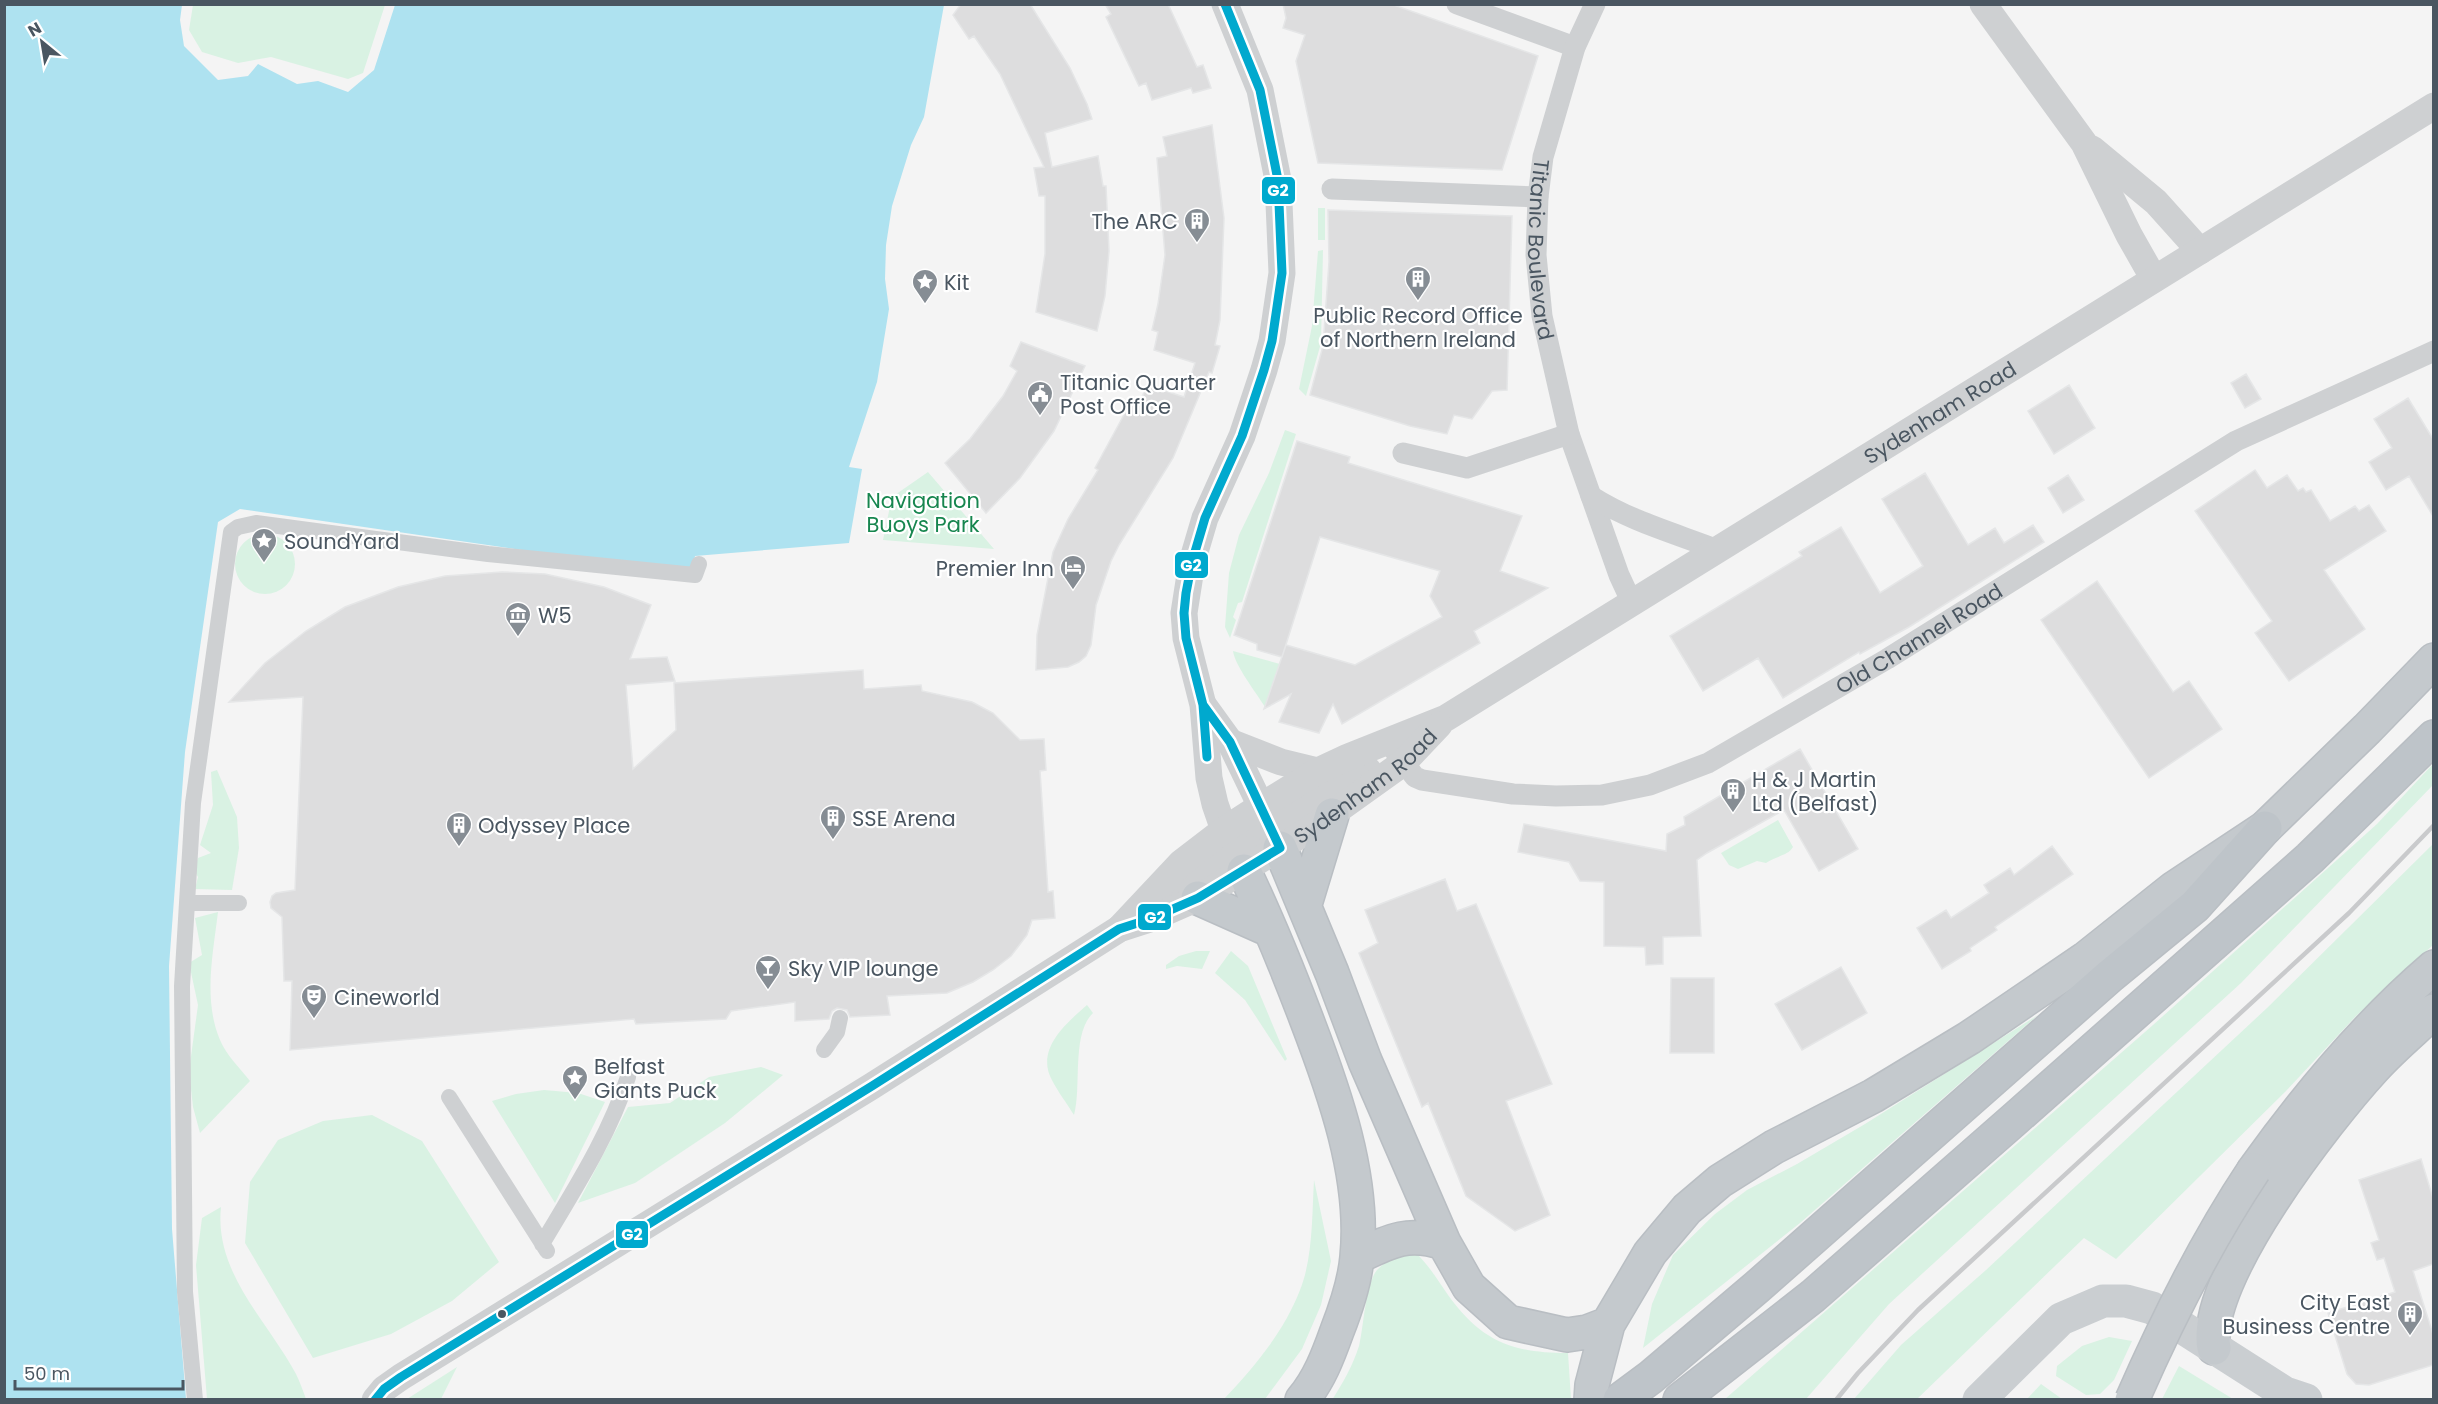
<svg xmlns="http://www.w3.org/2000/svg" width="2438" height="1404" font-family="Poppins,sans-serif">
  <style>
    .green { fill: #d9f2e3 }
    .water { fill: #aee2f0 }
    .building { fill: #ddddde; stroke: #e5e6e7; stroke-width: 1.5 }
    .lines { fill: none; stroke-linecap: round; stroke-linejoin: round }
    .trunk-casing { stroke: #b9bec3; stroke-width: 36 }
    .motorway-casing { stroke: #b9bec3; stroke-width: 36 }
    .pedestrian { stroke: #ced0d2; stroke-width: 16 }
    .minor { stroke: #ced0d2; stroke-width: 21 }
    .tertiary { stroke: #ced0d2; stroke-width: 27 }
    .primary { stroke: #caced1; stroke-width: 33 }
    .trunk { stroke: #c4c9cd; stroke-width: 33 }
    .motorway { stroke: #bec4c9; stroke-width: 33 }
    .rail { stroke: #c9cacc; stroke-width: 4.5 }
    .trunk-bridge-casing { stroke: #b9bec3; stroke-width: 36; stroke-linecap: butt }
    .trunk-bridge { stroke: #c4c9cd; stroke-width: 33 }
    .bus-1-casing { stroke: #fff; stroke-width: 14 }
    .bus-1 { stroke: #00a9ce; stroke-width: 9 }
    .bus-dot { fill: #4a5661; stroke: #fff; stroke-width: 2 }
    .labels { text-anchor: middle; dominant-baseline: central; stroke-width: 4.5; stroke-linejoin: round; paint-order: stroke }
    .poi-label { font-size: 21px; fill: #4a5661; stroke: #fff; text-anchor: start }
    .street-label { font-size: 21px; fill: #4a5661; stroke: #fff }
    .park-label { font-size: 21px; fill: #17864f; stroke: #fff }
    .line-badge { stroke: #fff; stroke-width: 2 }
    .badge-label { font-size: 16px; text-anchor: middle; font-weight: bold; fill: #fff }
  </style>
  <rect width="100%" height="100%" fill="#f4f4f4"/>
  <!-- green -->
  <path class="green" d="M193 5V4L385 5 363 73 348 79 271 57 238 63 202 52 189 30Z
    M1318 208H1325V240H1318Z
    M1323 250 1321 343 1306 396 1299 389 1312 326 1318 251Z
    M1285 430 1296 434 1242 602 1238 603 1233 617 1236 620 1230 638 1225 627 1229 573 1239 535 1269 473Z
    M928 472 994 549 883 540 892 497Z
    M235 564a30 30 0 1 1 60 0a30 30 0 1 1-60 0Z
    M1233 651 1280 664 1265 707C1256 692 1235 666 1233 651Z
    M2433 764V785L2241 983 1889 1304 1806 1399H1725L2153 1025 2377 824Z
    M217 770 237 817 239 848 232 890 195 889 198 877 194 870 198 858 211 853 200 845 213 805 211 772Z
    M1778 820 1793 847C1788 856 1775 856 1766 863L1757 861 1738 869 1729 865 1721 853Z
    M2433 844V945L2356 1016 2286 1091 2116 1259 2084 1238 1917 1399H1854L1901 1345 1986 1270 2267 1008Z
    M218 912C213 954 203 1000 220 1040 226 1055 241 1069 250 1081L200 1133 193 1107 189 1071 198 1005 189 963 202 955 195 918Z
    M1196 951H1210L1202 969 1177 966 1166 969V965L1179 956Z
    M1231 951 1248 966 1287 1059 1285 1061 1245 1000 1215 973Z
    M1087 1005 1093 1013C1071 1034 1082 1087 1074 1115 1067 1103 1051 1083 1048 1070 1042 1043 1069 1021 1087 1005Z
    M2038 1015 1800 1223 1643 1348 1652 1304 1673 1255 1715 1214 1747 1190 1797 1164 1865 1124Z
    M761 1067 783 1075 725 1123 635 1183 578 1203 628 1107 670 1103 709 1077Z
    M544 1090 578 1093 605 1102 555 1203 492 1101 516 1094Z
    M372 1115 422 1141 499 1262 452 1301 391 1334 313 1358 245 1243 250 1182 278 1140 323 1121Z
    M1314 1180 1331 1261 1321 1305 1302 1349 1265 1399H1224C1254 1367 1284 1332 1300 1290 1313 1258 1312 1214 1314 1180Z
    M221 1207C214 1273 267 1320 296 1374 300 1382 303 1391 306 1399H207L196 1265 202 1218Z
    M1414 1251C1428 1264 1437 1279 1448 1295 1481 1341 1512 1353 1568 1353L1571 1399 1332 1400C1343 1383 1353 1365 1359 1346 1364 1326 1365 1285 1377 1270 1387 1259 1400 1256 1414 1251Z
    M2109 1337 2132 1341 2114 1380 2100 1394 2086 1395 2056 1376 2057 1366 2082 1346Z
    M2179 1366 2233 1399H2162Z
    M457 1367 441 1399H407Z
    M2041 1384 2062 1399H2027Z"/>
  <!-- water -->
  <path class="water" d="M5 5H182L180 20 184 46 218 80 248 76 258 64 297 84 318 81 348 92 374 70 395 5H944L924 117 911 145 892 206 886 245 885 279 889 309 877 382 849 467 862 469 849 543 695 556 693 570 563 556 240 509 218 522 185 752 169 966 172 1229 186 1399 5 1400Z"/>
  <!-- building -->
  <path class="building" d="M961 4H1030L1070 68 1087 104 1092 119 1045 133 1052 167 1098 156 1103 186H1106L1109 251 1105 296 1097 331 1036 312 1045 254V196H1039L1034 168 1044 167 1000 74 974 36 969 39 953 15Z
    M1105 4H1168L1197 67 1203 65 1211 88 1193 93 1191 88 1152 100 1146 83 1139 86 1106 17 1111 14Z
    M1283 4H1391L1538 56 1502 170 1318 163 1296 61 1305 35 1283 28 1286 18Z
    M1212 125 1224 218 1220 320 1215 345 1220 346 1212 373 1209 372 1173 458 1119 545 1111 561 1096 605 1091 645 1086 656 1079 662 1068 667 1036 670 1037 635 1053 552 1068 519 1098 470 1095 468 1132 400 1140 402 1147 385 1184 397 1195 363 1154 350 1158 332 1152 330 1158 304 1165 255 1157 158 1167 156 1163 137Z
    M1328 210 1512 216 1507 390 1492 391 1472 419 1454 415 1447 434 1410 426 1310 395 1323 346 1329 262Z
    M1021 342 1085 366 1054 431 1020 478 986 513 945 463 970 439 1003 396 1017 371 1010 366Z
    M2246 374 2261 399 2245 408 2231 383Z
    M2069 385 2095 428 2054 454 2028 411Z
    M2408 398 2433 439V516L2409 476 2386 490 2369 462 2392 448 2374 419Z
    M1297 441 1350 457 1348 463 1522 516 1500 571 1548 588 1474 631 1480 643 1342 724 1333 704 1319 733 1279 722 1291 694 1264 709 1286 645 1355 665 1442 617 1430 596 1440 571 1320 537 1282 657 1257 650V644L1234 635Z
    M2255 470 2267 488 2287 475 2298 491 2303 488 2306 492 2311 490 2330 521 2355 506 2359 511 2369 505 2386 531 2324 570 2365 629 2289 681 2255 633 2272 621 2195 511Z
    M1925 473 1968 545 1995 528 2004 543 2033 525 2044 542 1909 627 1860 654 1859 652 1783 698 1758 658 1703 691 1670 636 1802 556 1799 552 1841 527 1880 593 1923 566 1882 499Z
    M2068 475 2084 500 2063 513 2048 488Z
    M502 572 545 574 604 587 651 605 630 659 667 657 675 681 626 685 633 769 676 730 674 683 863 670 864 689 921 685 922 691 972 702 993 713 1020 740 1044 739 1046 770 1040 771 1048 892 1053 891 1055 918 1032 920 1027 935 1011 956 993 970 973 982 947 993 887 996 890 1015 850 1017 847 1010 837 1008 832 1011 829 1019 795 1021V1002L731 1011 726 1019 636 1024 634 1019 290 1050 292 981H284L282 917 271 908 270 902 272 896 276 893 295 890 303 697 229 702 265 663 306 631 345 607 398 587 445 576Z
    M2097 581 2173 692 2189 681 2222 729 2149 778 2041 620Z
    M1800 749 1858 849 1819 871 1784 810 1707 853 1697 860 1701 936 1663 937V964L1646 965 1645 947 1604 946V882L1580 881 1569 862 1518 852 1524 824 1666 851 1667 834 1685 825 1684 817Z
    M2052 846 2073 874 1995 927 1997 930 1970 948 1971 951 1942 969 1917 928 1946 910 1951 918 1989 893 1984 885 2010 868 2014 875Z
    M1445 879 1457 911 1476 904 1552 1084 1506 1101 1550 1215 1515 1231 1466 1196 1428 1103 1422 1107 1359 953 1378 943 1365 910Z
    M1841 967 1867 1013 1802 1050 1775 1004Z
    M1671 978H1714V1053H1670Z
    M2421 1159 2433 1198V1264L2413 1271 2433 1334V1365L2369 1385 2356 1384 2347 1374 2328 1313 2395 1292 2384 1258 2377 1260 2371 1243 2379 1240 2359 1180Z"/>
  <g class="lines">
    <defs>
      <path id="trunk" d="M1280 848 1332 973 1365 1061 1444 1243 1469 1287 1508 1322 1567 1335 1587 1332 1608 1324
        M1244 871C1267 919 1287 968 1306 1018 1334 1091 1365 1177 1357 1257 1355 1281 1346 1308 1337 1331 1328 1356 1319 1380 1302 1400
        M1198 898 1270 930
        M1305 904 1332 815
        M2254 1170C2307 1096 2365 1026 2434 967
        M1357 1257C1390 1241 1407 1231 1444 1243
        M2214 1348C2200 1281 2328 1118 2374 1068 2392 1048 2414 1030 2434 1011
        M1591 1400 1592 1385 1608 1324 1650 1253 1687 1209 1720 1181 1774 1147 1873 1096 1969 1038 2085 959 2173 889 2265 828 2367 729 2434 660"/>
      <path id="motorway" d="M1620 1400 1651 1377 1757 1287 2111 975 2195 906 2265 828
        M1680 1400 1813 1296 2016 1118 2310 858 2434 737"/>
    </defs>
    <!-- trunk casing -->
    <use href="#trunk" class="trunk-casing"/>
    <!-- motorway casing -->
    <use href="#motorway" class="motorway-casing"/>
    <!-- pedestrian -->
    <path class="pedestrian" d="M187 903H239
      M824 1050 837 1032 840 1018
      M449 1097 547 1251
      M542 1244C574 1190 609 1136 628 1077
      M195 1400 185 1292 182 986 193 803 231 532 238 527 256 523 488 554 695 575 699 564"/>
    <!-- minor -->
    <g class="minor">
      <path d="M1457 4 1575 47"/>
      <path id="s1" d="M1595 4 1575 47 1543 157 1538 197 1536 255 1542 316 1569 434 1619 575 1632 603"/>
      <path d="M1332 189 1538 197"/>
      <path d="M1403 453 1467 468 1569 434"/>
      <path d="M1591 496C1630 521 1674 533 1718 550"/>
      <path id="s2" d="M1394 750 1415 777 1422 780 1513 794 1556 796 1602 795 1650 785 1708 763 1887 659 2236 441 2434 351"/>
    </g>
    <!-- tertiary -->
    <g class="tertiary">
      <path d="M1225 4 1260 90 1278 180 1282 273 1272 341 1264 370 1242 436 1205 518 1192 562 1184 613 1186 638 1203 705 1209 778 1215 804 1224 830 1244 871"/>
      <path d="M1983 4 2084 143 2129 235 2154 279"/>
      <path d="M2092 149 2156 202 2200 251"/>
      <path d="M1204 706 1230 742 1268 821"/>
      <path d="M1230 742 1281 762 1318 771"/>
      <path d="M1224 830 1271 829 1368 770"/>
      <path d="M1163 891 1178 886 1235 851 1252 850"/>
      <path id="s3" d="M1119 929 1181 863 1224 830 1261 806 1318 771 1348 757 1446 718 2434 106"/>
      <path id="s4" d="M375 1400 384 1389 401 1377 872 1086 1119 929 1150 919 1198 898 1315 826 1403 763 1439 725"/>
    </g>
    <!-- primary -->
    <path class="primary" d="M1979 1400 2061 1319 2103 1301H2126L2152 1308 2285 1393 2306 1400"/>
    <!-- trunk -->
    <use href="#trunk" class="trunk"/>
    <!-- motorway -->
    <use href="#motorway" class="motorway"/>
    <!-- rail -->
    <path class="rail" d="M1836 1400 1858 1373 1918 1310 2349 913 2434 825"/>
    <defs>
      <path id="trunk-bridge" d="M2132 1400C2167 1320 2206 1242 2254 1170"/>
    </defs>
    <!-- trunk-bridge casing -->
    <use href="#trunk-bridge" class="trunk-bridge-casing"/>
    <!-- trunk-bridge -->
    <use href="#trunk-bridge" class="trunk-bridge"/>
    <defs>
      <path id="bus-1" d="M1207 757 1203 705 1186 638 1184 613 1186 593 1192 562 1205 518 1242 436 1264 370 1272 341 1282 273 1278 180 1260 90 1225 4
        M375 1400 384 1389 401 1377 872 1086 1119 929 1150 919 1198 898 1280 848 1230 742 1203 705"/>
    </defs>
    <!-- bus-1 casing -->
    <use href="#bus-1" class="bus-1-casing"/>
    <!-- bus-1 -->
    <use href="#bus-1" class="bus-1"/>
  </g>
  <!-- icons -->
  <defs>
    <symbol id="building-pin" viewBox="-11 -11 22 30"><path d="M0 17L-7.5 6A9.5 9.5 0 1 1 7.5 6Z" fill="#868d94" stroke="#fff"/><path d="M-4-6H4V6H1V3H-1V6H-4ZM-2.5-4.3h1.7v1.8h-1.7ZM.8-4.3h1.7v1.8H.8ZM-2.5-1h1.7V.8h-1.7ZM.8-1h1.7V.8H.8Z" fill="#fff"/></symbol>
    <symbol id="sight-pin" viewBox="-11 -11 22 30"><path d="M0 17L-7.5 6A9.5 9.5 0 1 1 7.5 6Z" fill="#868d94" stroke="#fff"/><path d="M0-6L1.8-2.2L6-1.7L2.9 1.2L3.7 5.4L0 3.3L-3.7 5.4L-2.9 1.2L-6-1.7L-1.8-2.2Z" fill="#fff"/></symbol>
    <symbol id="civic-pin" viewBox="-11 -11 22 30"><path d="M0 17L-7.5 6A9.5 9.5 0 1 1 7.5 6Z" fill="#868d94" stroke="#fff"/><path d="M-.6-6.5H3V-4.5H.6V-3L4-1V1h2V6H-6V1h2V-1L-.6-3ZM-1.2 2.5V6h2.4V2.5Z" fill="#fff"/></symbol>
    <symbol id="hotel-pin" viewBox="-11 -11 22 30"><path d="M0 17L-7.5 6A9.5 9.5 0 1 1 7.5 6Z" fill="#868d94" stroke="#fff"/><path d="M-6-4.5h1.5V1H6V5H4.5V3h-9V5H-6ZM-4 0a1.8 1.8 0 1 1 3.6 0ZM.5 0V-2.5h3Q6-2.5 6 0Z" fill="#fff"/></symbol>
    <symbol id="museum-pin" viewBox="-11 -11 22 30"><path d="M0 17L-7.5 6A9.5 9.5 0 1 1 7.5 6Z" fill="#868d94" stroke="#fff"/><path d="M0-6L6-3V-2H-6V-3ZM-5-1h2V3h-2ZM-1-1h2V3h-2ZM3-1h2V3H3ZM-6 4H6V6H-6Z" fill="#fff"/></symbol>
    <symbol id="bar-pin" viewBox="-11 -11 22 30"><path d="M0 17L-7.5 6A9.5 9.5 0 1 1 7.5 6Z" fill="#868d94" stroke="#fff"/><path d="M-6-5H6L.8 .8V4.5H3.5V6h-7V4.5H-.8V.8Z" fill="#fff"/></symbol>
    <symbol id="theatre-pin" viewBox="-11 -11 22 30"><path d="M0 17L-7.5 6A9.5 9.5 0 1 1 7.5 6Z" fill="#868d94" stroke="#fff"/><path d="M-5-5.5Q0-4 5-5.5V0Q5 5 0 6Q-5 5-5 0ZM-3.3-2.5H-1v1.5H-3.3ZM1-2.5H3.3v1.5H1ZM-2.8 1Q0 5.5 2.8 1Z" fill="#fff"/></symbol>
  </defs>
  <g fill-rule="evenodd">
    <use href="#building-pin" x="1182" y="206" width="30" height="40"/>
    <use href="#building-pin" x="1403" y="264" width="30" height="40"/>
    <use href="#sight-pin" x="910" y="267" width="30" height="40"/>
    <use href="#civic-pin" x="1025" y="379" width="30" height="40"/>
    <use href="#sight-pin" x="249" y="526" width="30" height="40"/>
    <use href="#hotel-pin" x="1058" y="553" width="30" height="40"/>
    <use href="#museum-pin" x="503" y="600" width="30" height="40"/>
    <use href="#building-pin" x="1718" y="776" width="30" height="40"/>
    <use href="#building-pin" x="818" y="803" width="30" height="40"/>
    <use href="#building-pin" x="444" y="810" width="30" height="40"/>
    <use href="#bar-pin" x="753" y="953" width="30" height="40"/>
    <use href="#theatre-pin" x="299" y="982" width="30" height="40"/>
    <use href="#sight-pin" x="560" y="1063" width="30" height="40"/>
    <use href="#building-pin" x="2395" y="1299" width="30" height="40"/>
  </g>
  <!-- markers -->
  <circle class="bus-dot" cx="502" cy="1314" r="5"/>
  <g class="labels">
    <!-- poi labels -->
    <g class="poi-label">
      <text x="1178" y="221" text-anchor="end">The ARC</text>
      <text x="944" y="282">Kit</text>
      <text x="1418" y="315" text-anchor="middle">Public Record Office<tspan x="1418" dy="24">of Northern Ireland</tspan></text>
      <text x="1060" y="382">Titanic Quarter<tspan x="1060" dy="24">Post Office</tspan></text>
      <text x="284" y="541">SoundYard</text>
      <text x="1054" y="568" text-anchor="end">Premier Inn</text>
      <text x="538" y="615">W5</text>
      <text x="1752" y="779">H &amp; J Martin<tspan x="1752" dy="24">Ltd (Belfast)</tspan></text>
      <text x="852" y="818">SSE Arena</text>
      <text x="478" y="825">Odyssey Place</text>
      <text x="788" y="968">Sky VIP lounge</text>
      <text x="334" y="997">Cineworld</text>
      <text x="594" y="1066">Belfast<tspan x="594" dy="24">Giants Puck</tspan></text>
      <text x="2390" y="1302" text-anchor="end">City East<tspan x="2390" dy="24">Business Centre</tspan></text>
    </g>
    <!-- street labels -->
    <g class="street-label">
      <text stroke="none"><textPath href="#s1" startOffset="255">Titanic Boulevard</textPath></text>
      <text stroke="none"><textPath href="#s3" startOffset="975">Sydenham Road</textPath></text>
      <text stroke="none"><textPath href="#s2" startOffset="579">Old Channel Road</textPath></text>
      <text stroke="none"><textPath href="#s4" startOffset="1168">Sydenham Road</textPath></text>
    </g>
    <!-- park labels -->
    <g class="park-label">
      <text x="923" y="500">Navigation<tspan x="923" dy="24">Buoys Park</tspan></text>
    </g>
  </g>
  <g class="line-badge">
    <rect x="1261" y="176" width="35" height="29" rx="6" fill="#00a9ce"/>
    <rect x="1174" y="551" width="35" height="28" rx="6" fill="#00a9ce"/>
    <rect x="1137" y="903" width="35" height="28" rx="6" fill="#00a9ce"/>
    <rect x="615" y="1220" width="34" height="29" rx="6" fill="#00a9ce"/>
  </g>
  <g class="badge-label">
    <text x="1278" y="196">G2</text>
    <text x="1191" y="571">G2</text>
    <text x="1155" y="923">G2</text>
    <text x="632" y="1240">G2</text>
  </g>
  <!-- border -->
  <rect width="2438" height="1404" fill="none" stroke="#4a5661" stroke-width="12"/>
  <!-- north arrow -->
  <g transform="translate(42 42) rotate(330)" stroke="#ffffff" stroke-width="4.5" paint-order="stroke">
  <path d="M0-4.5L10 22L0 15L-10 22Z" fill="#4a5661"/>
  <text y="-9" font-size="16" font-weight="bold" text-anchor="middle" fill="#4a5661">N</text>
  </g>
  <!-- scale -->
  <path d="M15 1380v9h168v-9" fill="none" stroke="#4a5661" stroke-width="3"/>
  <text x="24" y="1380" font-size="18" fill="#4a5661" stroke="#ffffff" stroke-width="4.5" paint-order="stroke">50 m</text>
</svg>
